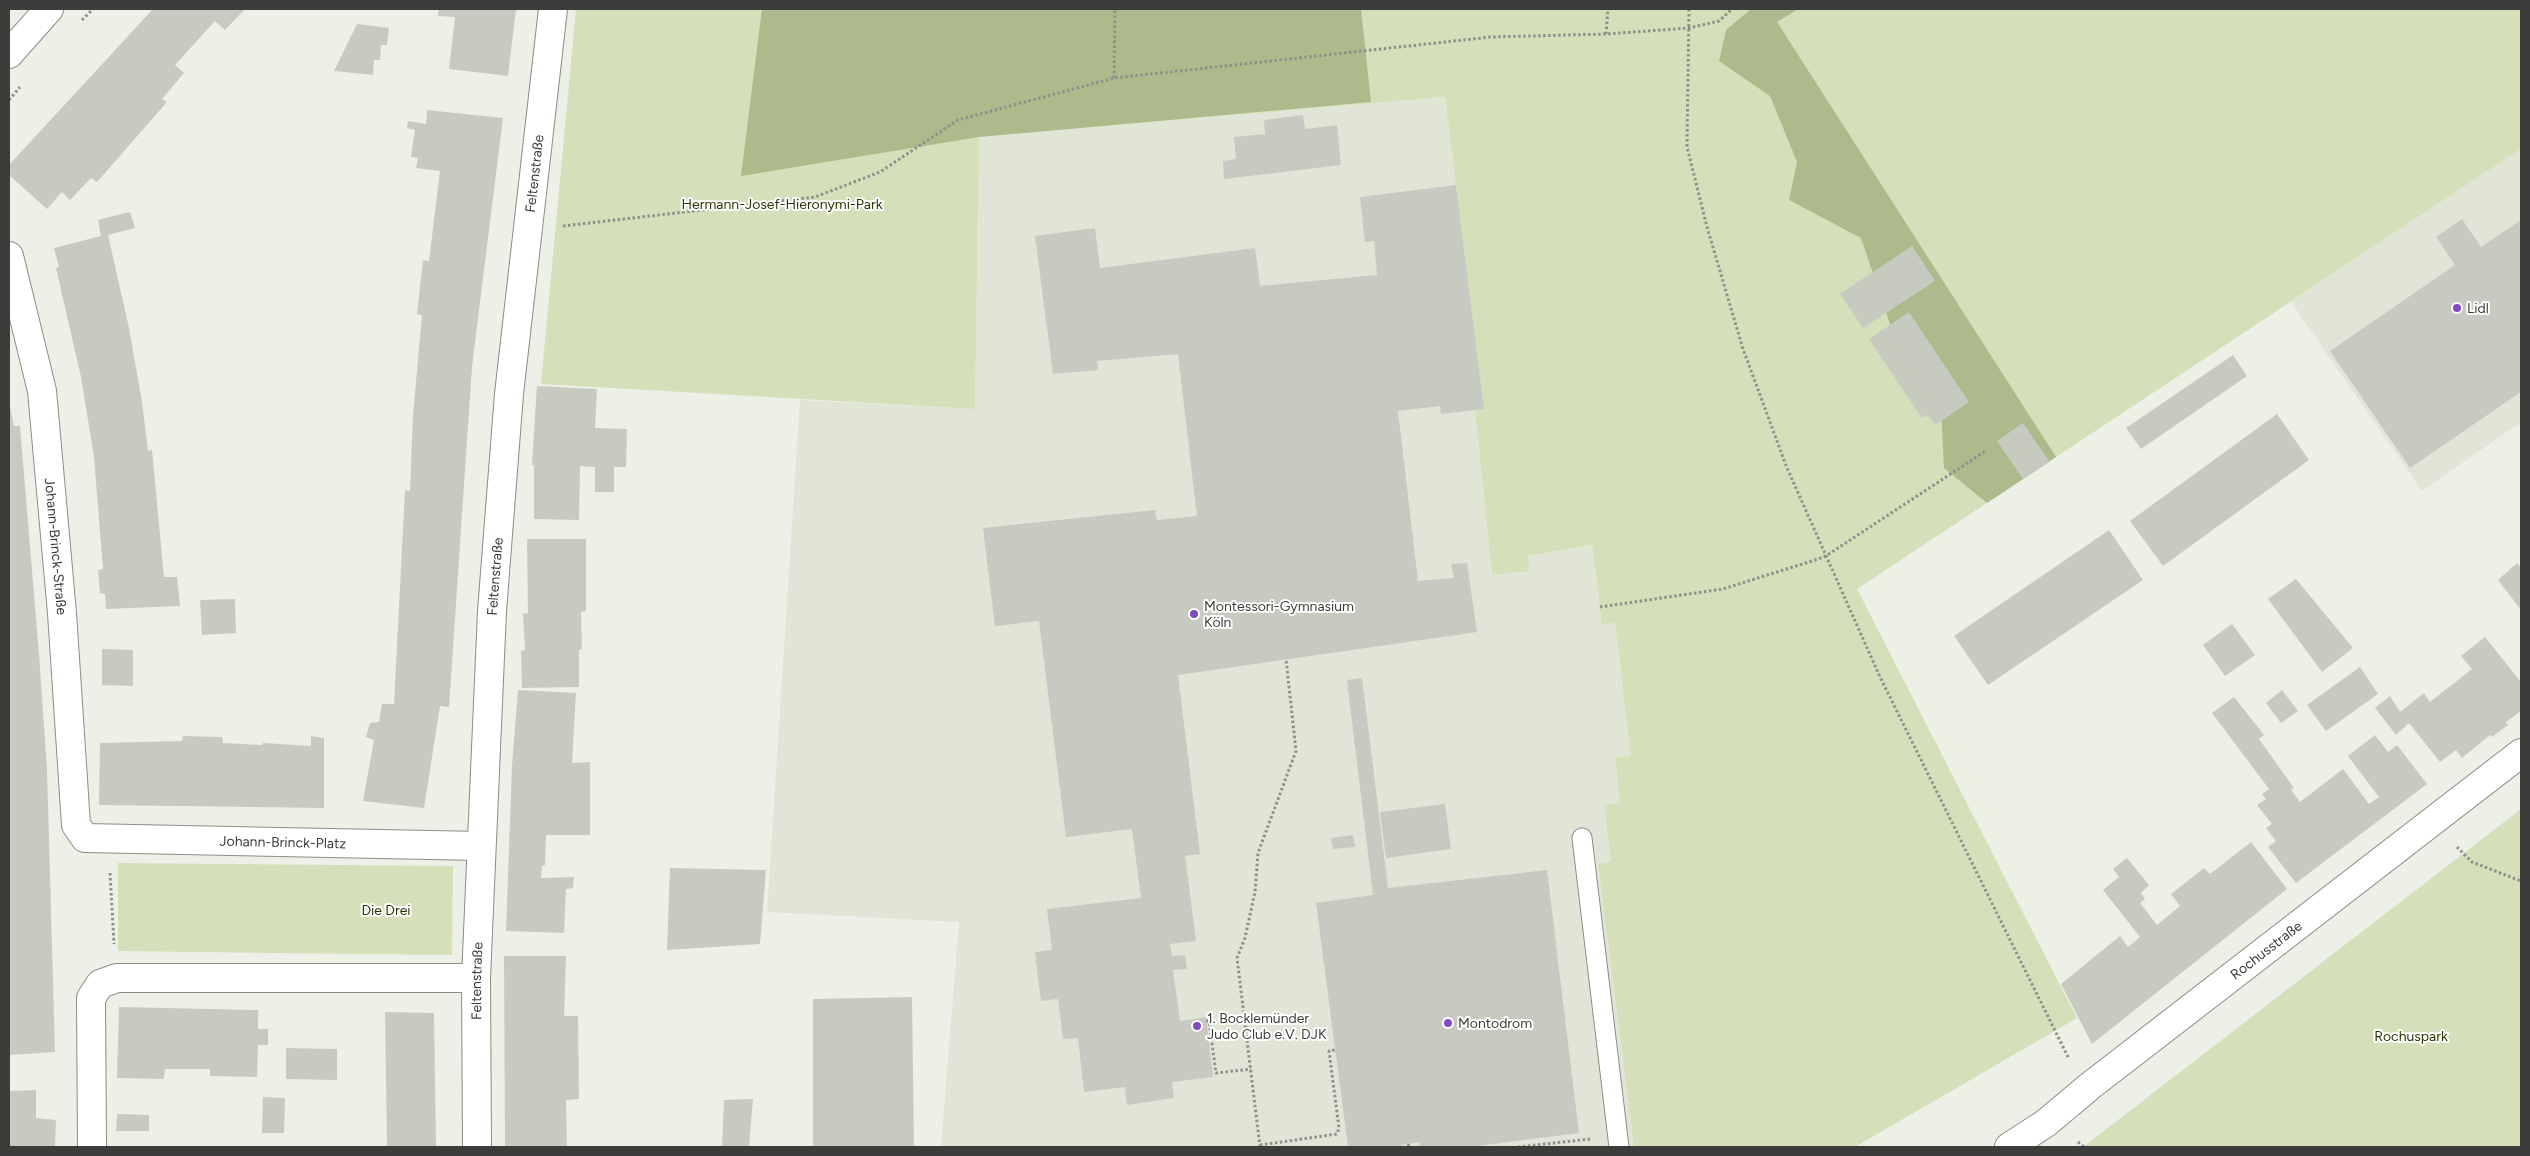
<svg xmlns="http://www.w3.org/2000/svg" width="2530" height="1156" font-family="Figtree,sans-serif">
  <style>
    .built { fill: #e1e5d6 }
    .green { fill: #d5e0ba }
    .forest { fill: #adba8c }
    .building { fill: #c7cac1 }
    .lines { fill: none; stroke-linecap: round; stroke-linejoin: round }
    .lane-casing { stroke: #8b8d86; stroke-width: 21 }
    .street-casing { stroke: #8b8d86; stroke-width: 30 }
    .secondary-casing { stroke: #8b8d86; stroke-width: 30 }
    .path { stroke: #8e908b; stroke-width: 3; stroke-dasharray: 2.5 2.5; stroke-linecap: butt }
    .lane { stroke: #fff; stroke-width: 19 }
    .street { stroke: #fff; stroke-width: 28 }
    .secondary { stroke: #fff; stroke-width: 28 }
    .poi-dot { fill: #804ac2; stroke: #fff; stroke-width: 2 }
    .labels { text-anchor: middle; dominant-baseline: central; stroke-width: 4; stroke-linejoin: round; paint-order: stroke }
    .street-label { font-size: 14px; fill: #3c3d3a; stroke: #fff }
    .park-label { font-size: 14px; fill: #2b3500; stroke: #fff }
    .poi-label { font-size: 14px; fill: #3c3d3a; stroke: #fff; text-anchor: start }
  </style>
  <rect width="100%" height="100%" fill="#edf0e7"/>
  <!-- built -->
  <path class="built" d="M1445 97 1472 311 1502 312 1475 410 1492 575 1527 556 1592 545 1602 623 1615 622 1631 756 1615 757 1620 803 1604 806 1611 863 1598 864 1634 1147 941 1146 959 922 767 912 800 400 975 409 979 137Z
    M2521 149V422L2422 491 2291 302Z"/>
  <!-- green -->
  <path class="green" d="M576 9H2521V149L1857 589 2077 1018 1855 1147H1634L1598 864 1611 862 1604 805 1620 803 1615 757 1631 756 1615 623 1602 624 1592 545 1528 556 1529 571 1492 575 1475 410 1484 409 1445 97 979 137 975 409 541 384Z
    M2521 809V1147H2083Z
    M118 863 453 866 452 955 118 951Z"/>
  <!-- forest -->
  <path class="forest" d="M762 9H1361L1371 102 979 137 741 176Z
    M1751 9H1798L1777 22 2056 457 1987 503 1944 468 1941 409 1896 342 1861 238 1789 200 1797 162 1770 96 1719 61 1726 30Z"/>
  <!-- building -->
  <path class="building" d="M153 9H245L225 30 215 21 175 65 184 73 162 99 167 102 97 182 91 178 70 200 62 192 47 209 9 175V165Z
    M439 9H516L508 76 449 69 455 17 438 16Z
    M357 24 389 28 387 45H381L380 60H374L373 75 334 71Z
    M427 110 503 118 472 367 449 707 440 706 424 808 363 801 374 740 366 737 370 723 379 722 382 704H394L405 490 410 491 413 415 422 315 417 314 423 260 429 261 440 171 416 168 418 158 411 157 415 130 407 128 408 121 426 124Z
    M1303 115 1305 129 1337 125 1341 165 1224 179 1223 161 1236 159 1234 137 1265 134 1264 120Z
    M1456 185 1484 409 1441 414 1440 406 1398 411 1418 581 1454 578 1451 564 1467 563 1477 632 1178 675 1200 854 1185 856 1196 941 1170 944 1172 956 1185 955 1187 969 1173 970 1180 1021 1206 1017 1213 1077 1172 1082 1174 1098 1127 1105 1125 1087 1084 1092 1078 1038 1063 1039 1058 999 1041 1001 1035 952 1052 950 1047 909 1141 898 1132 829 1066 837 1039 621 995 626 983 528 1155 510 1157 520 1197 516 1178 354 1097 361 1098 370 1053 374 1035 236 1095 228 1100 268 1255 248 1260 286 1377 275 1374 241 1365 242 1360 197Z
    M130 212 135 228 108 235 129 328 142 402 148 451 152 450 164 577H177L180 606 106 609 105 594 100 593 98 570 103 569 94 457 81 377 56 268 59 267 54 248 101 236 98 220Z
    M2462 219 2481 247 2521 220V392L2410 468 2330 351 2455 265 2436 237Z
    M1912 246 1935 281 1863 328 1840 294Z
    M1909 312 1969 402 1935 425 1928 415 1922 418 1869 339Z
    M2233 355 2247 376 2141 449 2126 428Z
    M537 386 597 389 595 428 627 429 626 467H614V492H595V467L580 466 579 520 534 519V465H532Z
    M10 406 14 426H20L39 654 47 769 55 1052 9 1055Z
    M2277 414 2309 460 2163 566 2130 521Z
    M2023 423 2049 461 2023 479 1997 441Z
    M2109 530 2143 580 1988 685 1954 636Z
    M527 539H586V611L581 612 582 649 579 650V687L522 688 521 651 525 650 523 614 528 613Z
    M2517 563 2521 568V610L2498 580Z
    M2296 579 2353 648 2322 672 2268 599Z
    M235 599 236 633 202 635 200 600Z
    M2232 624 2255 655 2225 676 2203 645Z
    M2485 637 2521 682V711L2506 722 2508 725 2492 737 2490 735 2462 758 2456 750 2440 762 2409 723 2396 735 2375 708 2390 696 2400 712 2424 693 2430 702 2472 669 2461 656Z
    M102 649 133 650V686L102 685Z
    M2360 667 2378 694 2326 731 2307 705Z
    M1362 678 1388 888 1547 870 1579 1133 1469 1147H1420L1419 1142 1401 1145 1402 1147H1348L1316 903 1373 895 1347 680Z
    M518 690 576 693 572 763 590 762V835H546L545 865 542 866 541 878 574 877 573 888 566 889 564 933 506 931 512 766Z
    M2282 690 2298 711 2281 723 2266 703Z
    M2234 697 2264 735 2259 739 2294 788 2291 790 2300 802 2343 769 2369 804 2379 797 2348 756 2375 735 2388 752 2397 745 2427 784 2296 883 2268 847 2276 841 2266 828 2272 824 2257 805 2266 799 2262 794 2269 789 2212 713Z
    M183 736 222 737 223 743 262 745 263 743 311 746V736L324 738V808L99 805 100 743 182 741Z
    M1445 804 1451 849 1386 858 1380 812Z
    M1353 835 1355 847 1333 849 1331 838Z
    M2251 842 2287 889 2092 1044 2061 984 2120 936 2128 947 2140 937 2103 890 2119 877 2113 869 2127 858 2149 885 2141 893 2145 899 2140 903 2157 925 2180 906 2171 894 2204 868 2210 874Z
    M670 868 766 870 760 944 667 950Z
    M504 956H566L564 1016H578L579 1099 566 1100 567 1147H505Z
    M912 997 914 1147H813V999Z
    M119 1007 258 1010V1029H268V1045H258L257 1077 210 1076V1069H165L164 1079 117 1078Z
    M385 1012 434 1013 436 1147H387Z
    M286 1048 337 1049V1080L286 1079Z
    M36 1090V1118L56 1120 55 1147H9V1091Z
    M263 1097 285 1098 284 1133H262Z
    M753 1099 749 1147H722L724 1100Z
    M117 1114 149 1115V1131H116Z"/>
  <g class="lines">
    <defs>
      <path id="lane" d="M1582 838 1619 1147"/>
      <g id="street">
        <path id="s1" d="M9 256 42 391 62 613 76 825 85 838 481 846"/>
        <path d="M92 1147 91 998 100 984 117 978H476"/>
        <path id="s2" d="M477 1147 476 978 492 611 509 394 553 9"/>
        <path id="s3" d="M2009 1147 2046 1123 2090 1086 2521 753"/>
      </g>
      <path id="secondary" d="M9 54 49 9"/>
    </defs>
    <!-- lane casing -->
    <use href="#lane" class="lane-casing"/>
    <!-- street casing -->
    <use href="#street" class="street-casing"/>
    <!-- secondary casing -->
    <use href="#secondary" class="secondary-casing"/>
    <!-- path -->
    <path class="path" d="M1689 9 1687 147 1707 227 1743 349 1787 468 1880 677 2069 1059
      M82 20 93 9
      M1606 34 1608 9
      M1114 78 1115 9
      M9 100 20 87
      M563 226 815 197 880 172 958 120 1114 78 1491 37 1606 34 1689 28 1719 21 1732 9
      M1600 607 1723 589 1815 560 1826 556 1987 450
      M2457 847 2472 862 2521 881
      M110 873 114 944
      M1206 1021H1209L1216 1073 1251 1069
      M2078 1142 2084 1147
      M1408 1144 1409 1147
      M1260 1145 1337 1134 1339 1128 1329 1051 1335 1050
      M1260 1147 1237 958 1245 938 1255 892 1258 853 1296 751 1286 659
      M1518 1147 1590 1139"/>
    <!-- lane -->
    <use href="#lane" class="lane"/>
    <!-- street -->
    <use href="#street" class="street"/>
    <!-- secondary -->
    <use href="#secondary" class="secondary"/>
  </g>
  <!-- markers -->
  <g class="poi-dot">
    <circle cx="2457" cy="308" r="5"/>
    <circle cx="1194" cy="614" r="5"/>
    <circle cx="1448" cy="1023" r="5"/>
    <circle cx="1197" cy="1026" r="5"/>
  </g>
  <g class="labels">
    <!-- street labels -->
    <g class="street-label">
      <text stroke="none"><textPath href="#s2" startOffset="976">Feltenstraße</textPath></text>
      <text stroke="none"><textPath href="#s1" startOffset="295">Johann-Brinck-Straße</textPath></text>
      <text stroke="none"><textPath href="#s2" startOffset="571">Feltenstraße</textPath></text>
      <text stroke="none"><textPath href="#s1" startOffset="788">Johann-Brinck-Platz</textPath></text>
      <text stroke="none"><textPath href="#s3" startOffset="324">Rochusstraße</textPath></text>
      <text stroke="none"><textPath href="#s2" startOffset="166">Feltenstraße</textPath></text>
    </g>
    <!-- park labels -->
    <g class="park-label">
      <text x="782" y="204">Hermann-Josef-Hieronymi-Park</text>
      <text x="386" y="910">Die Drei</text>
      <text x="2411" y="1036">Rochuspark</text>
    </g>
    <!-- poi labels -->
    <g class="poi-label">
      <text x="2467" y="308">Lidl</text>
      <text x="1204" y="606">Montessori-Gymnasium<tspan x="1204" dy="16">Köln</tspan></text>
      <text x="1207" y="1018">1. Bocklemünder<tspan x="1207" dy="16">Judo Club e.V. DJK</tspan></text>
      <text x="1458" y="1023">Montodrom</text>
    </g>
  </g>
  <!-- border -->
  <rect width="2530" height="1156" fill="none" stroke="#3c3d3a" stroke-width="20"/>
</svg>
